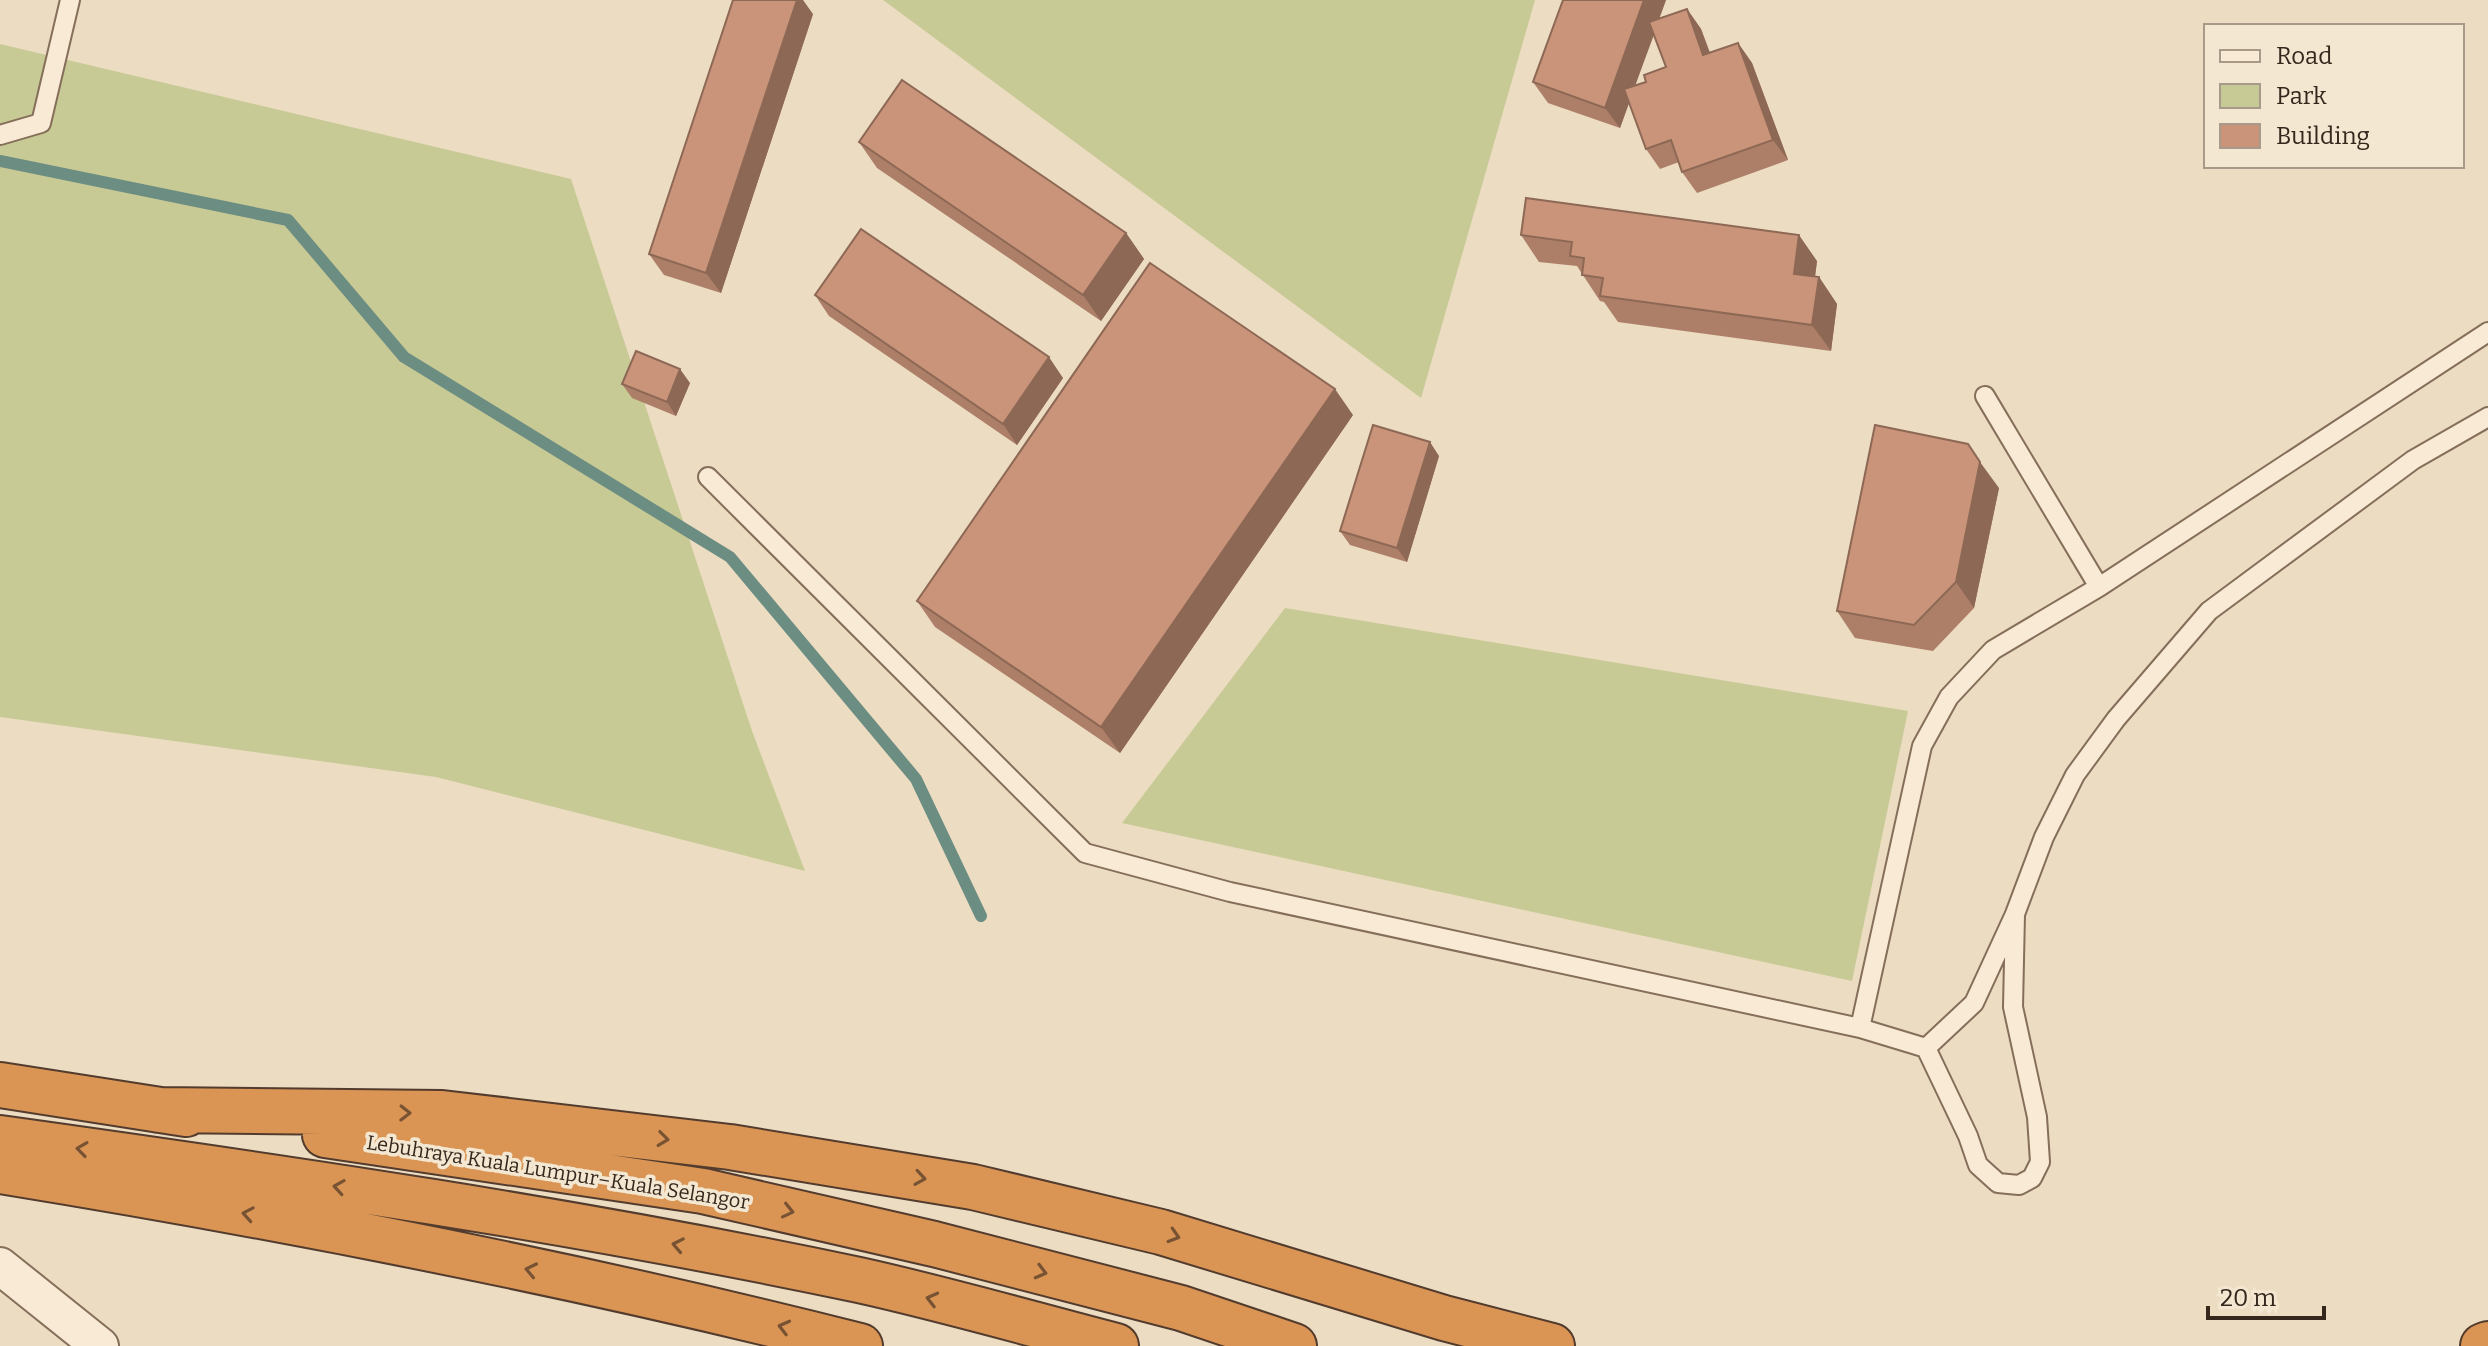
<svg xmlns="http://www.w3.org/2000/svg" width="2488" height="1346" font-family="Bitter,serif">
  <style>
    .green { fill: #c8ca96 }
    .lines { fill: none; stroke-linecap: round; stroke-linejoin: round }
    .stream { stroke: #6c8d82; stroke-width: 12 }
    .service-casing { stroke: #856e5a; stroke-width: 22 }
    .minor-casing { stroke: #856e5a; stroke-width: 40 }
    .motorway-casing { stroke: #533c2e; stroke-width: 48 }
    .service { stroke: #f8ead5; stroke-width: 18 }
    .minor { stroke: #f8ead5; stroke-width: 36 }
    .motorway { stroke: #da9555; stroke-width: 44 }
    .wall { fill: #ad7f68; fill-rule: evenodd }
    .shaded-wall { fill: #8d6855 }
    .building { fill: #c99479; stroke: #8d6855; stroke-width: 2 }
    .oneway { stroke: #785333 }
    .labels { text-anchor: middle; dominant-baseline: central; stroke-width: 7; stroke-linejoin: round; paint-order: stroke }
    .street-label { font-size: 20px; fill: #36271d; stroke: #f4e7d1 }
  </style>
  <rect width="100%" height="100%" fill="#ecdcc2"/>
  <!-- green -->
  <path class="green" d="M883 0H1535L1421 398Z
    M0 44 571 179 752 731 805 871 436 777 0 717Z
    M1285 608 1908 711 1852 981 1122 823Z"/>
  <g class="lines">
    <!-- stream -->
    <path class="stream" d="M0 161 288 220 404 357 730 557 916 779 981 916"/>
    <defs>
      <path id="service" d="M0 135 41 123 70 0
        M708 477 1085 853 1230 892 1860 1028 1926 1048 1974 1003 2015 914
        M2099 587 2488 332
        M1860 1028 1922 746 1949 697 1993 650 2099 587 1985 396
        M1926 1048 1968 1136 1978 1165 1998 1183 2019 1185 2032 1178 2040 1162 2037 1117 2013 1007 2015 914 2044 837 2075 775 2116 719 2209 611 2413 460 2488 417"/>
      <path id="minor" d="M0 1266 100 1346"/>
      <path id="motorway" d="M0 1085 186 1114
        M159 1110 442 1113 730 1147 973 1187 1161 1232 1444 1318 1552 1346
        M325 1135 703 1191 934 1244 1181 1308 1294 1346
        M0 1138C287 1178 575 1220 859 1280 945 1299 1031 1324 1116 1346
        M0 1171C289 1218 576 1274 860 1346
        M2483 1346 2488 1344"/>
    </defs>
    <!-- service casing -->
    <use href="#service" class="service-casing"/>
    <!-- minor casing -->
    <use href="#minor" class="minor-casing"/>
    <!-- motorway casing -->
    <use href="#motorway" class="motorway-casing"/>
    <!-- service -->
    <use href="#service" class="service"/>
    <!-- minor -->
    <use href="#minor" class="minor"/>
    <!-- motorway -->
    <use href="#motorway" class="motorway"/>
  </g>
  <!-- wall -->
  <path class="wall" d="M1666 0 1659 18 1687 9 1701 29 1710 53 1738 43 1752 63 1788 160 1697 193 1682 172 1679 162 1660 169 1646 149 1629 103 1620 128 1548 103 1533 82ZM1654 35 1666 67 1646 82 1635 85Z
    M813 14 721 293 664 275 649 254Z
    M859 142 1126 233 1144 259 1101 321 877 168Z
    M1521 235 1817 261 1815 277H1819L1837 304 1831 351 1618 322 1604 302 1600 301 1577 266 1539 262Z
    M815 295 1063 378 1017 445 829 316Z
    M690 383 676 416 632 398 622 384Z
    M1353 415 1120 753 935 627 917 601Z
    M1439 456 1407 562 1350 545 1340 531Z
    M1999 488 1974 608 1933 651 1855 638 1837 611Z"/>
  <!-- shaded-wall -->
  <path class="shaded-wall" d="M797 0H803L813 14 721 293 706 273Z
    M1644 0H1666L1620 128 1605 108Z
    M1687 9 1701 29 1718 75 1703 55Z
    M1738 43 1752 63 1788 160 1773 140Z
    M1126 233 1144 259 1101 321 1083 295Z
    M1799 235 1817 261 1812 300 1794 274Z
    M1819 277 1837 304 1831 351 1812 325Z
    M1049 357 1063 378 1017 445 1003 424Z
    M680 369 690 383 676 416 667 402Z
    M1335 389 1353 415 1120 753 1101 727Z
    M1430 442 1439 456 1407 562 1397 548Z
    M1980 462 1999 488 1974 608 1956 582Z"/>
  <!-- building -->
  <path class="building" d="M733 0H797L706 273 649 254Z
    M1563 0H1644L1605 108 1533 82Z
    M1687 9 1703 55 1738 43 1773 140 1682 172 1671 140 1646 149 1624 89 1646 82 1644 75 1666 67 1649 22Z
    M902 80 1126 233 1083 295 859 142Z
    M1526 198 1799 235 1794 274 1819 277 1812 325 1600 296 1603 278 1582 275 1584 258 1570 256 1572 242 1521 235Z
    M861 229 1049 357 1003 424 815 295Z
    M1150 263 1335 389 1101 727 917 601Z
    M636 351 680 369 667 402 622 384Z
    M1373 425 1430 442 1397 548 1340 531Z
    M1875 425 1968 444 1980 462 1956 582 1914 625 1837 611Z"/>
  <!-- one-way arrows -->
  <defs><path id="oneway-chevron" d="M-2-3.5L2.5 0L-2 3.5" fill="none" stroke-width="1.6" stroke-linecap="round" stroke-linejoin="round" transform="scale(2)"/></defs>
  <g class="oneway">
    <use href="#oneway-chevron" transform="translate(405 1113) rotate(1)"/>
    <use href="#oneway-chevron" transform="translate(663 1139) rotate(7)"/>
    <use href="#oneway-chevron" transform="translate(82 1149) rotate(-172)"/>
    <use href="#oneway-chevron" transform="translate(920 1178) rotate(9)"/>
    <use href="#oneway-chevron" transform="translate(339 1187) rotate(-171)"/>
    <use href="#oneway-chevron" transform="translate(788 1211) rotate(13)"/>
    <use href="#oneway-chevron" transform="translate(248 1214) rotate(-170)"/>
    <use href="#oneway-chevron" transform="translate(1174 1236) rotate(17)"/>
    <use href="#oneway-chevron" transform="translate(678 1245) rotate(-169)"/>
    <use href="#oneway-chevron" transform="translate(531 1270) rotate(-168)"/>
    <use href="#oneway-chevron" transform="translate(1041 1272) rotate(15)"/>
    <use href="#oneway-chevron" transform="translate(932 1299) rotate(-166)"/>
    <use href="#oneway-chevron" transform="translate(784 1327) rotate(-166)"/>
  </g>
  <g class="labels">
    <!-- street labels -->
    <g class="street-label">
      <text transform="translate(558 1172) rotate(9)">Lebuhraya Kuala Lumpur–Kuala Selangor</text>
    </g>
  </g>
  <!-- legend -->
  <rect x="2204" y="24" width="260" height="144" fill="#f4e7d1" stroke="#a89a89" stroke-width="2"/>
  <rect x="2220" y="50" width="40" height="12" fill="#f8ead5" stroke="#a89a89" stroke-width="2"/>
  <text x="2276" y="64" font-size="24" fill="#36271d">Road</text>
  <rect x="2220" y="84" width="40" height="24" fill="#c8ca96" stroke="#a89a89" stroke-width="2"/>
  <text x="2276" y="104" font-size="24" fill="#36271d">Park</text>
  <rect x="2220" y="124" width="40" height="24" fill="#c99479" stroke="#a89a89" stroke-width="2"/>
  <text x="2276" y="144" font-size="24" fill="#36271d">Building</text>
  <!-- scale -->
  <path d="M2208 1306v12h116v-12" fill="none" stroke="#36271d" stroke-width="4"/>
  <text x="2220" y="1306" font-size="24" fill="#36271d" stroke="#f4e7d1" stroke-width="6" paint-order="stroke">20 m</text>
</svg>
